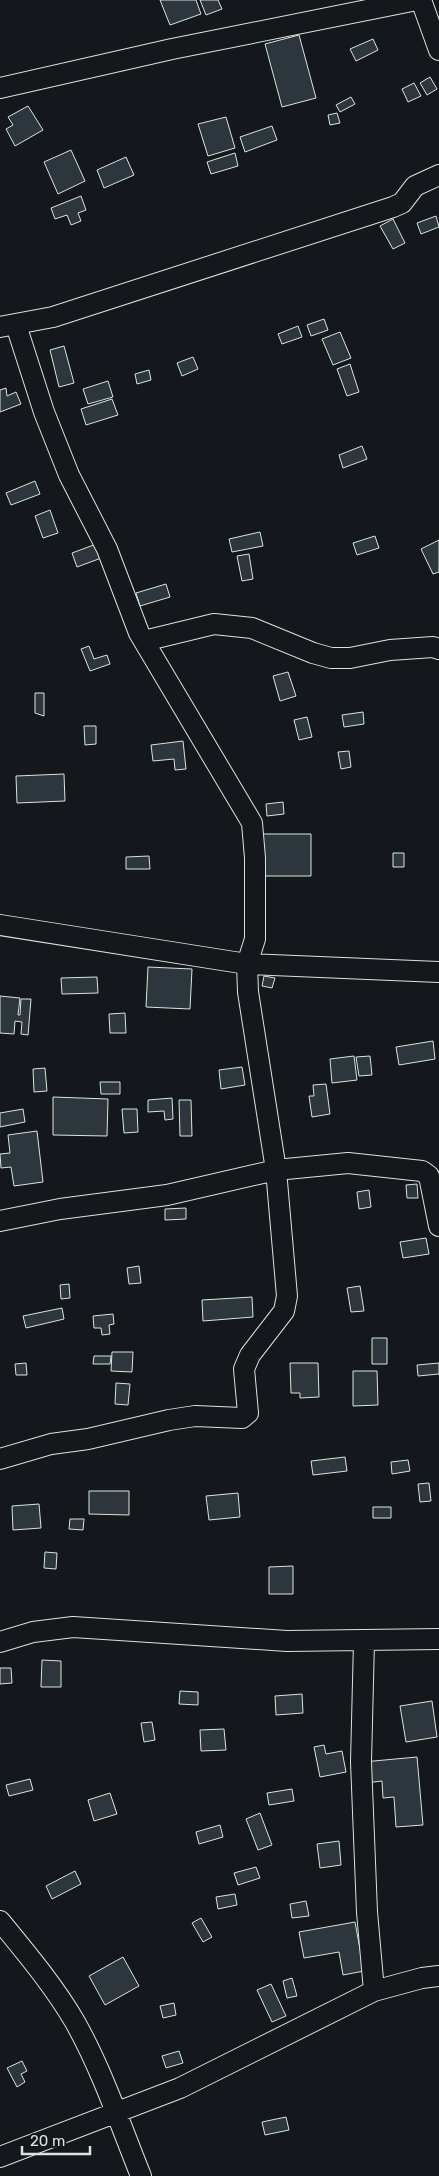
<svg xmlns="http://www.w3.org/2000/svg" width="439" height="2176" font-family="Rubik,sans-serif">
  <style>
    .building { fill: #2c363c; stroke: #d8e6dc }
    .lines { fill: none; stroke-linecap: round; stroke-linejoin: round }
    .street-casing { stroke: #d8e6dc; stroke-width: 22 }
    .street { stroke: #14181c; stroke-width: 20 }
  </style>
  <rect width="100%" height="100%" fill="#14181c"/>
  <!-- building -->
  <path class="building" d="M160 0H196L201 14 170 25Z
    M200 0H218L222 9 206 15Z
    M299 35 316 98 282 107 265 44Z
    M373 39 378 50 356 61 350 49Z
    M430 77 437 89 427 95 420 83Z
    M414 83 421 96 408 102 402 89Z
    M351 97 355 104 340 112 336 105Z
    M28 106 43 130 15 146 6 129 13 125 8 117Z
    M337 113 340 123 330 125 328 115Z
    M226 117 235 148 208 156 198 124Z
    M272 126 277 140 245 152 240 137Z
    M71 150 85 181 58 194 44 162Z
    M235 153 238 166 211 174 207 162Z
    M126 157 134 175 104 188 97 170Z
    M81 196 86 210 78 213 81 221 71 225 67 215 55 219 51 208Z
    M436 216 439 227 421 234 417 223Z
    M393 219 405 243 393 249 380 226Z
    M324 319 328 330 311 336 307 325Z
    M298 326 302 337 282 344 278 334Z
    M340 332 351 358 333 365 322 339Z
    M64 346 74 383 59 387 50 350Z
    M193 357 198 369 182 376 177 363Z
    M350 364 359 392 347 396 337 369Z
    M149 370 151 380 137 384 135 374Z
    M108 381 113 397 88 404 83 389Z
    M6 388 7 396 16 392 21 404 0 412V390Z
    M112 399 118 415 86 425 81 409Z
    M362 446 367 459 343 468 339 455Z
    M35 481 40 494 11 505 6 493Z
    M50 510 58 533 43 538 35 516Z
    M260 532 263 546 232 552 229 539Z
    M375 536 379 548 357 555 353 543Z
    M439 540V572L433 574 421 549Z
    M99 543 104 557 77 567 72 553Z
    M249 554 253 579 242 581 237 556Z
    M166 584 170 597 140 606 136 593Z
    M89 646 94 659 107 655 110 664 90 671 81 649Z
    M288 672 296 696 280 701 273 676Z
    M35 693H44V716L35 713Z
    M363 712 364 724 344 727 342 715Z
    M307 717 312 737 299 740 294 720Z
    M84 726H96V744L85 745Z
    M183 741 186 769 175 770 174 759 153 761 151 745Z
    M349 751 351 767 341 769 338 752Z
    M64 774 65 801 17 803 16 776Z
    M283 802 284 814 267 816 266 804Z
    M258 834H311V876H258Z
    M393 853H404V867H393Z
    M149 856 150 869H126V857Z
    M148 967 192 969 190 1009 146 1007Z
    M264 976 275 978 272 988 262 986Z
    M97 977 98 993 62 994 61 978Z
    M0 996 20 998 18 1015H20L21 999H31L28 1035 21 1034 22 1022 15 1021 14 1034 0 1033Z
    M125 1013 126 1033H110L109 1014Z
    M433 1041 435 1059 399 1065 396 1047Z
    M354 1056 357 1080 332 1083 330 1059Z
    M370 1056 372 1075 359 1076 356 1057Z
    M242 1067 245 1085 221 1089 219 1070Z
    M45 1068 47 1091 34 1092 33 1069Z
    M100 1082H120V1094H101Z
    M326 1084 330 1114 312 1117 309 1096H314L313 1085Z
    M53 1097 108 1099 107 1136 53 1135Z
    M172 1098 173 1119 165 1120 164 1111 148 1112V1100Z
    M179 1100H191L192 1136H180Z
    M23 1109 25 1122 0 1127V1113Z
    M122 1109H137L138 1132 124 1133Z
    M37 1131 43 1182 14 1186 11 1167 1 1168 0 1154 10 1153 8 1135Z
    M417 1184 418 1198H407L406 1185Z
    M369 1190 371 1207 359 1209 357 1192Z
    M186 1208V1219L165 1220V1209Z
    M426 1238 429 1254 403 1258 400 1242Z
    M139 1266 141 1283 129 1284 127 1268Z
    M69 1284 70 1298 61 1299 60 1285Z
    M360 1286 364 1311 351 1312 347 1288Z
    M252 1297 253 1317 203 1321 202 1300Z
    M62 1308 64 1319 26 1328 23 1316Z
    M113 1314 114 1324 109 1325 110 1334 102 1335 101 1328H94L93 1316Z
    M372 1338H387V1364H372Z
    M112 1352H133L132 1372 111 1371Z
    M94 1356H111L110 1364H93Z
    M26 1363 27 1375H16L15 1364Z
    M290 1363H318L319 1397 300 1398V1393H291Z
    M439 1363V1374L418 1376 417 1365Z
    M353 1371H377L378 1405 353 1406Z
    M116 1383 130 1384 128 1405 115 1404Z
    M345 1457 347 1471 313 1475 311 1461Z
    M408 1460 410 1471 392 1474 391 1462Z
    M429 1483 431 1501 420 1502 418 1484Z
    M89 1491H129V1515L89 1514Z
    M238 1493 240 1517 209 1520 206 1496Z
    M39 1504 41 1528 13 1530 12 1506Z
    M373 1507H391V1518H373Z
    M70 1519H84L83 1530 69 1529Z
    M45 1552 57 1553 56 1569 44 1568Z
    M293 1566V1594H269V1567Z
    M42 1660 61 1661V1687H41Z
    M0 1668H11L12 1683 0 1684Z
    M180 1691 198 1692V1705L179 1704Z
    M302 1694 303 1713 276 1715 275 1696Z
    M432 1701 437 1737 406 1742 400 1706Z
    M152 1722 155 1740 144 1742 141 1723Z
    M224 1729 226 1750 201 1751 200 1730Z
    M324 1745 326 1754 342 1751 346 1772 320 1777 314 1747Z
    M417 1757 423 1825 396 1827 394 1797 383 1798 382 1781 365 1783 363 1762Z
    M30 1779 33 1790 9 1796 6 1785Z
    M292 1789 294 1801 269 1805 267 1793Z
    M110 1793 117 1814 94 1821 88 1800Z
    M260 1813 272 1845 258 1850 246 1819Z
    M220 1825 223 1837 199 1844 196 1832Z
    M339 1841 341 1865 320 1868 317 1844Z
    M256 1867 260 1878 238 1885 234 1873Z
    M75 1871 81 1884 52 1899 46 1886Z
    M235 1894 237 1905 218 1909 216 1897Z
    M306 1901 309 1916 292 1918 290 1904Z
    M201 1918 212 1937 203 1942 192 1923Z
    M355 1922 364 1971 343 1975 339 1952 304 1958 299 1932Z
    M123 1957 139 1986 105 2005 89 1976Z
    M292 1978 297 1996 287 1998 283 1981Z
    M271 1984 286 2016 272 2022 257 1990Z
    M174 2003 176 2015 163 2018 160 2006Z
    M179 2051 183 2063 166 2068 162 2056Z
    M22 2061 27 2071 21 2074 25 2082 17 2087 7 2068Z
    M286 2117 289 2130 265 2135 262 2122Z"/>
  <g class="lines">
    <defs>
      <path id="street" d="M421 0 439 50
        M0 88 172 49 417 0
        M0 327 53 317 393 207 402 203 415 186 439 175
        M144 641 214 624 252 628 313 653 331 658H350L390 650 433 647 439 649
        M0 925 247 964 439 972
        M0 1221 60 1209 167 1195 276 1170 248 992 247 964 255 939V858L252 823 139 633 107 549 69 475 44 412 16 325
        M0 1459 51 1444 88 1439 169 1420 195 1416 242 1418 248 1413 244 1369 250 1355 284 1311 287 1296 276 1170 348 1163 422 1171 429 1176 439 1226
        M364 1641 361 1762 367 1912 374 1991
        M0 1642 33 1632 73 1627 287 1641 439 1639
        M0 1921C27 1954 54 1986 75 2022 102 2070 120 2124 141 2176
        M0 2157 180 2088 374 1991 422 1978 439 1976"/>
    </defs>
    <!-- street casing -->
    <use href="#street" class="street-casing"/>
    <!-- street -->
    <use href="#street" class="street"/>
  </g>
  <!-- scale -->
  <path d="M22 2146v8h68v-8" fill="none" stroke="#d8e6dc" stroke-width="2.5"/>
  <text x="30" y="2146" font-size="15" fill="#d8e6dc" stroke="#14181c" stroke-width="4" paint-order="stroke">20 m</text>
</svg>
